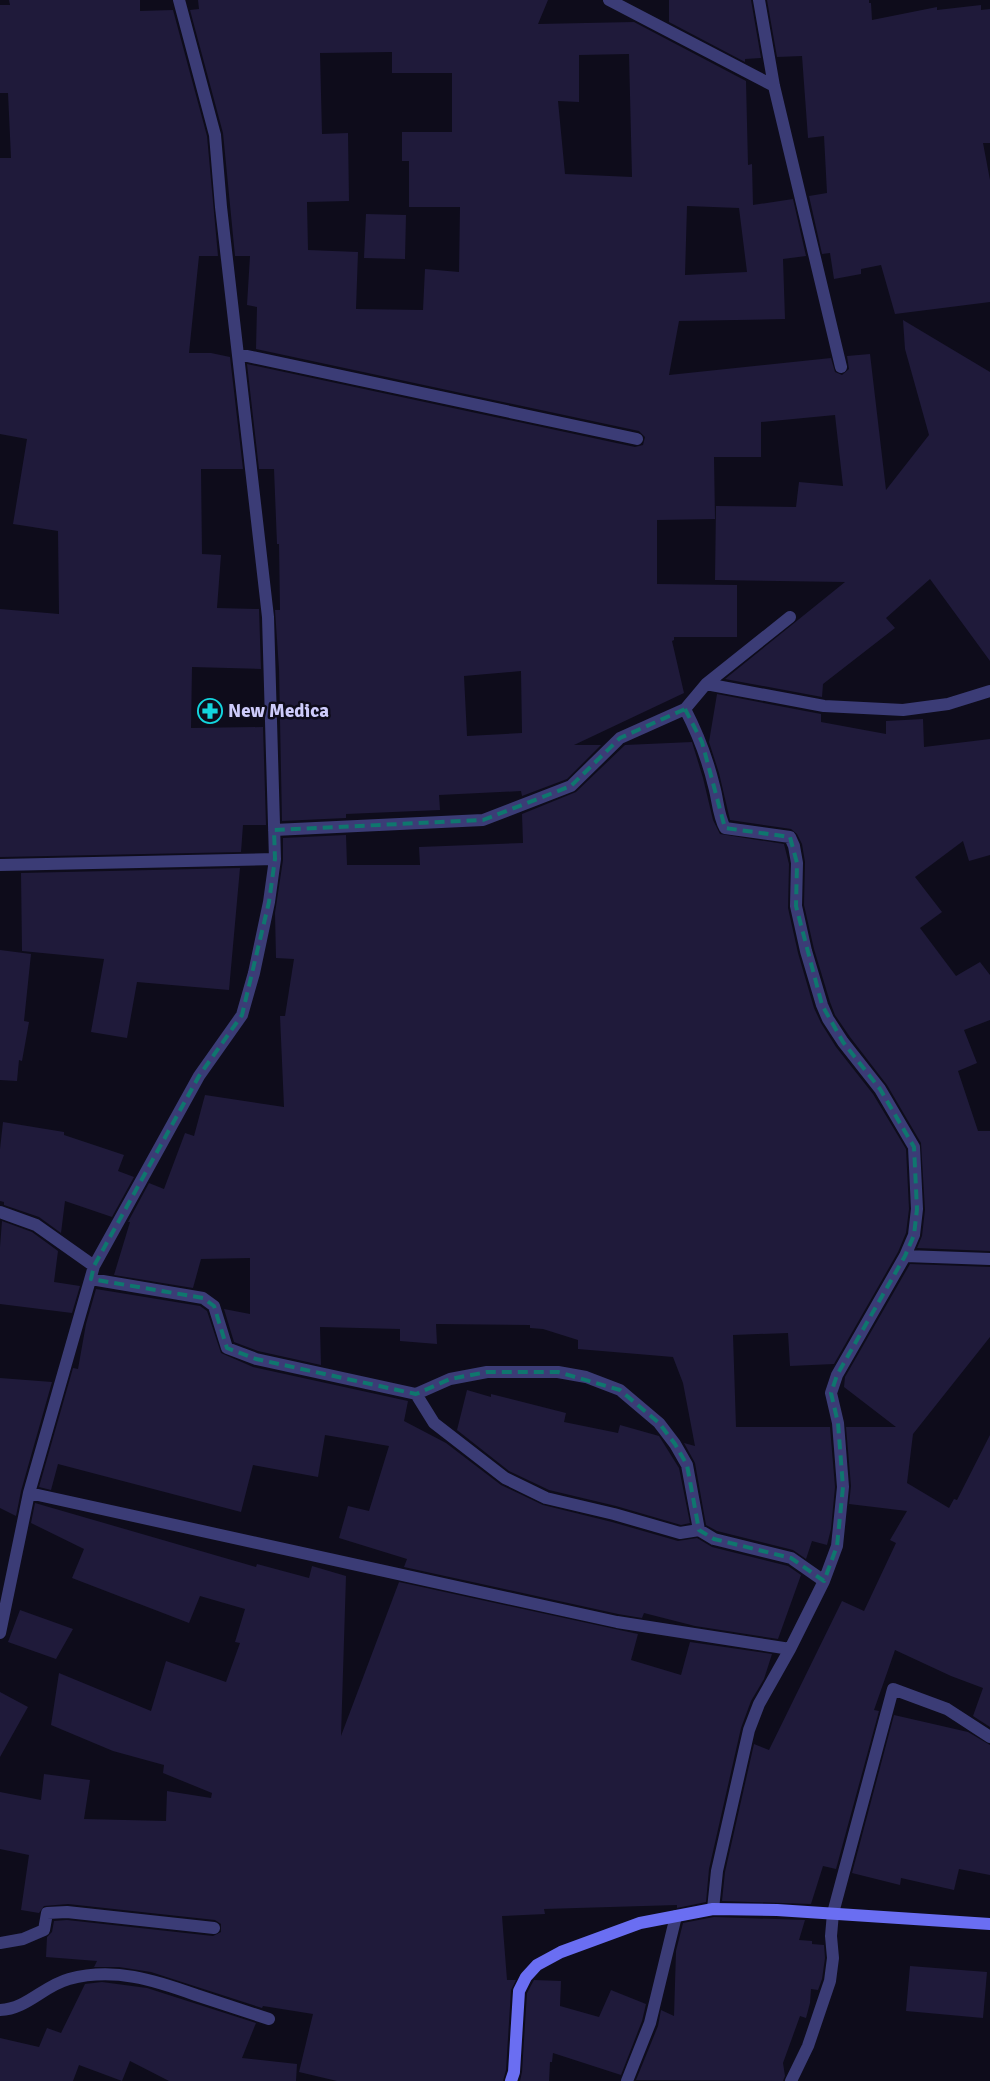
<svg xmlns="http://www.w3.org/2000/svg" width="990" height="2081" font-family="Signika,sans-serif">
  <style>
    .building { fill: #1f1a3a; fill-rule: evenodd }
    .lines { fill: none; stroke-linecap: round; stroke-linejoin: round }
    .street { stroke: #3b3c76; stroke-width: 12 }
    .secondary { stroke: #6a6ef2; stroke-width: 12 }
    .marked { fill: none; stroke: #0f766e; stroke-width: 4; stroke-dasharray: 10 6; stroke-linejoin: round }
    .labels { text-anchor: middle; dominant-baseline: central; stroke-width: 5; stroke-linejoin: round; paint-order: stroke }
    .poi-label { font-size: 19px; font-weight: bold; fill: #cdcbfa; stroke: #0e0c1b; text-anchor: start }
  </style>
  <rect width="100%" height="100%" fill="#0e0c1b"/>
  <!-- building -->
  <path class="building" d="M9 0H140V11L173 10 207 136 218 256H199L189 353H211L230 357 243 469H201L202 554 221 555 217 608 259 609 261 669 192 667 191 728 263 727 266 825H243L241 852 0 857V609L59 614 58 531 13 524 27 439 0 434V158H11L8 93H0V5H10Z
    M198 0H548L538 24 634 22 746 81 748 165 752 164 753 205 793 199 806 256 783 259 785 319 679 321 669 375 831 358 835 372 842 375 849 369 847 356 870 354 886 490 929 435 905 349 903 320 990 372V661L930 579 886 618 895 628 823 684 822 697 725 679 845 582 715 580 716 506 796 507 799 482 843 486 835 415 761 422V457H714L715 519 657 520V584L737 585V637H674V640L672 641 684 693 574 745H601L567 779 522 796 521 791 439 795 440 810 346 814V818L282 821 279 669 275 610H280L279 544H277L274 469H259L247 364 635 447 643 445 645 437 639 431 256 349 257 307 247 305 250 256H235L223 133 190 10 199 9ZM392 52V73H452V132H402V161H409V207H460L459 272 425 269 423 310 356 309 358 252 308 250 307 202 349 201 348 133 322 134 320 53ZM629 54 632 177 565 174 558 101 579 102V55ZM687 206 739 208 747 272 685 275ZM521 671 522 733 467 736 464 676Z
    M669 0H751L761 58 745 59V62L669 22Z
    M767 0H869V3H871L872 20 937 7V10L981 5V10L990 9V143H983L990 180V302L895 314 881 265 861 269V274L834 279 830 253 822 254 809 196 827 193 824 136 808 138 802 56 777 57Z
    M366 214 406 215 405 259 364 258Z
    M717 694 821 714V722L886 734V721L923 719 924 747 990 739V855L969 861 963 841 915 877 942 912 920 928 956 976 980 962 990 975V1020L964 1030 977 1063 958 1071 978 1131H990V1251L917 1248 922 1236 925 1210 921 1143 887 1085 850 1037 835 1015 830 1002 814 949 804 905 805 862 802 844 797 834 791 829 730 820 719 773 709 742Z
    M692 742 703 778 713 820 720 834 784 844 789 864 788 908 798 953 814 1008 821 1023 836 1047 873 1094 906 1149 909 1209 906 1233 898 1252 834 1364 790 1366 788 1333 733 1335 736 1427H830L835 1487 831 1529 827 1545 812 1541 806 1559 793 1550 717 1531 706 1525 695 1463 684 1443 695 1446 683 1383 673 1357 578 1349V1340L543 1329 530 1328V1325L436 1324 437 1344 400 1341V1329L320 1327 321 1365 258 1351 234 1342 224 1309 250 1314V1258L201 1259 193 1288 114 1275 130 1222H128L149 1183 164 1189 185 1133 194 1136 205 1095 284 1107 280 1016H285L294 959 276 958 275 913 283 860V838L346 835 347 865H420L419 847 523 843 522 814 576 792 625 745Z
    M240 868 229 990 137 982 127 1038 91 1032 104 959 22 951 21 873Z
    M0 950 31 954 24 1021 29 1022 22 1061 19 1060 17 1081 0 1080Z
    M3 1122 64 1132V1135L124 1155 118 1171 134 1177 112 1217 65 1201 61 1233 39 1217 4 1205V1202L0 1201V1149Z
    M2 1221 32 1232 58 1251 54 1282 80 1286 72 1313 0 1304V1247Z
    M910 1264 990 1267V1337L913 1434 907 1483 949 1508 954 1499 957 1500 990 1435V1727L973 1716 983 1688 951 1676 895 1650 874 1710 879 1711 836 1869 823 1866 811 1904 722 1901 725 1872 754 1744 769 1750 842 1601 864 1611 896 1543 890 1540 907 1511 849 1504 851 1486 846 1427H896L844 1387 845 1377Z
    M96 1289 200 1306 207 1311 221 1353 253 1367 408 1401 404 1421 446 1443 501 1485 543 1505 612 1522 678 1541 697 1538 712 1547 788 1566 801 1575 778 1639 695 1626 644 1613 642 1618 618 1614 404 1567 407 1559 339 1538 348 1506 369 1511 389 1446 325 1435 318 1477 253 1465 241 1512 58 1464 51 1490 39 1487 73 1368 78 1369 86 1324Z
    M0 1378 52 1382 21 1491 16 1516 0 1508Z
    M467 1390 491 1397V1394L566 1413 564 1422 618 1433 620 1425 659 1436 679 1468 690 1523 681 1525 616 1506 549 1490 509 1471 457 1430Z
    M35 1503 256 1567 257 1564 309 1578 312 1566 346 1576 341 1736 399 1582 638 1634 631 1660 681 1675 690 1642 772 1654 764 1679 751 1701 741 1728 709 1869 706 1902 677 1908V1905L544 1909 545 1914 502 1916 507 1980H516L511 1990 506 2070 503 2081H337L299 2072 313 2014 263 2006 262 2008 151 1972 119 1967H94L97 1961 46 1957 47 1937 52 1932 54 1921 67 1920 213 1936 221 1932V1924L215 1920 68 1904 44 1906 39 1913 21 1910 29 1855 0 1849V1792L41 1800 44 1774 90 1780 84 1819 166 1821 167 1791 211 1798 212 1793 163 1773 164 1765 113 1751 51 1725 59 1673 151 1711 166 1661 226 1682 240 1643 235 1642 245 1609 200 1596 189 1623 72 1578 84 1549 31 1523Z
    M20 1610 73 1629 56 1659 8 1642Z
    M0 1692 28 1707 0 1757Z
    M894 1715 968 1732 990 1745V1875L959 1869 954 1890 901 1878 900 1885 852 1873Z
    M714 1917 805 1920 799 1940 812 1941V1944L824 1945 825 1958 822 1979 818 1990 811 1989 810 2003 806 2018 800 2016 783 2063 785 2076 783 2081 636 2080 658 2026 661 2010 674 2016 676 1951 683 1923Z
    M910 1966 987 1972 983 2018 906 2011Z
    M534 1980 561 1981 560 2006 599 2017 611 1990 646 2004 642 2021 621 2075 553 2053 552 2062H550L549 2081H520L522 2072 527 1993Z
    M102 1982 147 1988 256 2023 242 2058 297 2064 296 2081H169L130 2061 122 2081 79 2065 73 2081H0V2038L39 2047 47 2028 61 2033 85 1984Z"/>
  <g class="lines">
    <!-- street -->
    <path class="street" d="M609 0 774 86
      M759 0 774 86 841 367
      M238 354 637 439
      M706 684 824 706 903 710 948 704 990 691
      M685 709C699 736 707 757 714 786 718 800 718 815 725 828L790 837 794 846 797 863 796 906 806 951 822 1005 828 1019 843 1042 880 1089 914 1147 917 1209 914 1235 905 1256 837 1375 831 1393 838 1423 843 1487 837 1546 824 1581 790 1649 759 1704 749 1730 717 1871 713 1909
      M274 830 483 820 571 786 620 738 685 709 706 684 790 617
      M0 865 275 859
      M0 1212 36 1225 94 1266
      M905 1256 990 1259
      M91 1279 203 1298 214 1306 227 1348 256 1359 416 1394 450 1379 487 1372H558L586 1377 620 1390 659 1423 675 1444 687 1465 699 1530 714 1539 791 1558 824 1581
      M416 1394 434 1423 505 1478 546 1498 614 1514 680 1533 699 1530
      M29 1493 617 1622 790 1649
      M0 1633 29 1493 94 1266 199 1076 242 1015 254 973 269 902 275 859 268 617 221 207 215 135 179 0
      M0 1943 23 1939 44 1930 47 1913 67 1912 214 1928
      M0 2010C27 2009 43 1986 69 1979 114 1967 154 1980 196 1995 221 2003 245 2011 269 2019
      M627 2081 650 2023 676 1916
      M791 2081 808 2046 830 1981 833 1958 831 1936 833 1913 893 1689 947 1709 990 1737"/>
    <!-- secondary -->
    <path class="secondary" d="M511 2081 514 2072 519 1991 526 1977 537 1965 561 1952 640 1923 713 1909 777 1910 990 1924"/>
  </g>
  <!-- marked area -->
  <path class="marked" d="M685 709 702 742 725 828 790 837 797 863 796 906 822 1005 843 1042 880 1089 914 1147 917 1209 914 1235 905 1256 837 1375 831 1393 838 1423 843 1487 837 1546 824 1581 791 1558 714 1539 699 1530 687 1465 675 1444 659 1423 620 1390 558 1372H487L450 1379 416 1394 256 1359 227 1348 214 1306 203 1298 91 1279 94 1266 199 1076 242 1015 269 902 275 859 274 830 483 820 571 786 620 738Z"/>
  <!-- icons -->
  <defs>
    <symbol id="pharmacy-ring" viewBox="-11 -11 22 22"><circle r="9.5" fill="#0e0c1b" stroke="#13d5de" stroke-width="1.5"/><path d="M-2-6h4v4h4v4h-4v4h-4v-4h-4v-4h4Z" fill="#13d5de"/></symbol>
  </defs>
  <g fill-rule="evenodd">
    <use href="#pharmacy-ring" x="196" y="697" width="28" height="28"/>
  </g>
  <g class="labels">
    <!-- poi labels -->
    <g class="poi-label">
      <text x="228" y="711">New Medica</text>
    </g>
  </g>
</svg>
